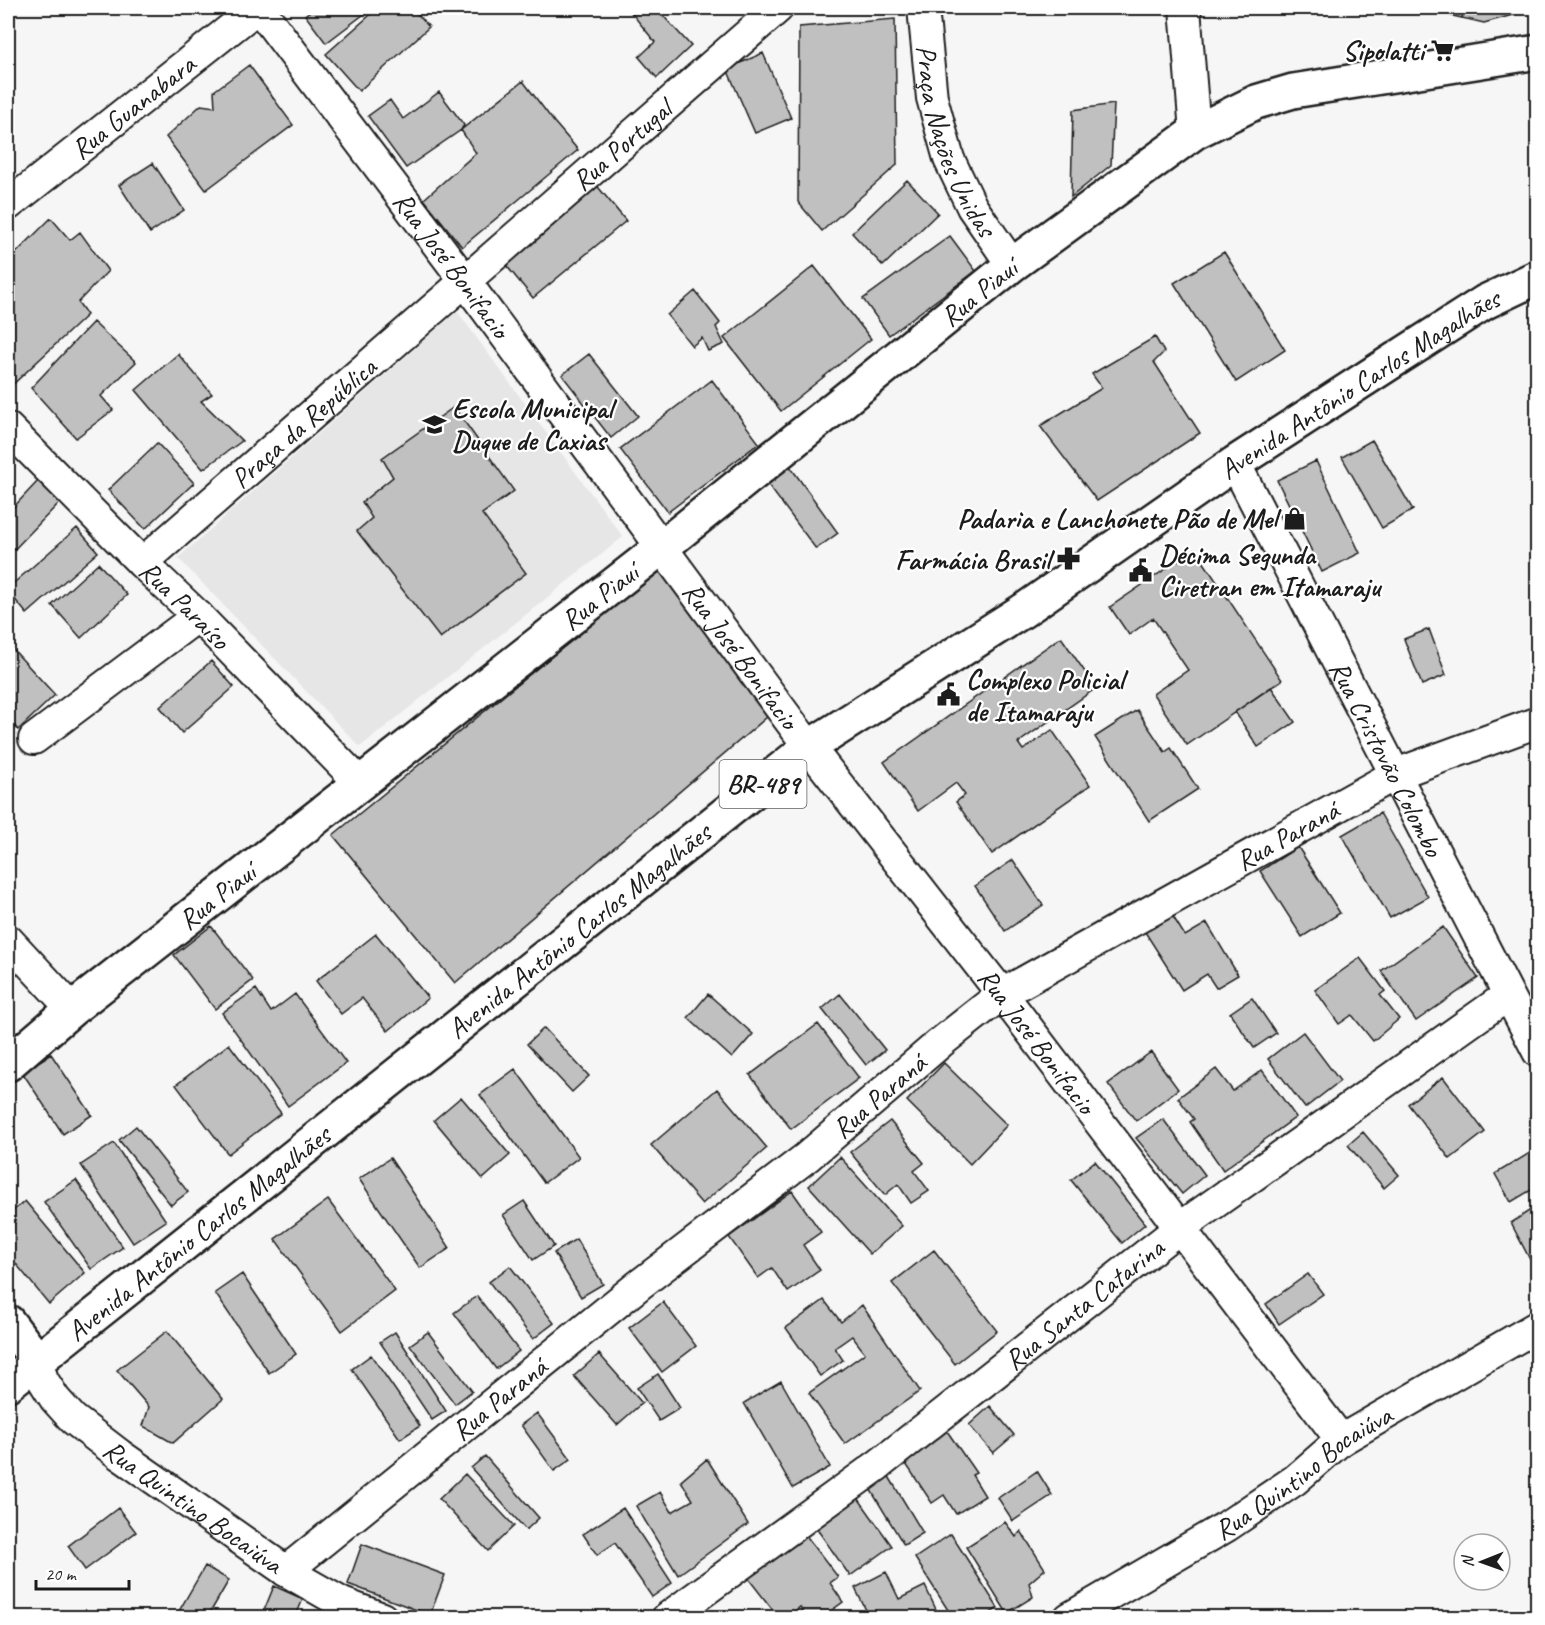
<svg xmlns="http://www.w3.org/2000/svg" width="1545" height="1625" font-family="Caveat,sans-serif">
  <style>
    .built { fill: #e6e6e6 }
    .building { fill: #c0c0c0; stroke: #1c1c1c; stroke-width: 1.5 }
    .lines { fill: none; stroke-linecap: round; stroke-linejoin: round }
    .minor-casing { stroke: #1c1c1c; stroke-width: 34 }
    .major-casing { stroke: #1c1c1c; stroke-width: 38 }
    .minor { stroke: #fff; stroke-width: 30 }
    .major { stroke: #fff; stroke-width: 33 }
    .labels { text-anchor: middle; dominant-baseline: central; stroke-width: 4.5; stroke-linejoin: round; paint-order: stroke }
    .shield { fill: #fff; stroke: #606060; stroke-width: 1.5 }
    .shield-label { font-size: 27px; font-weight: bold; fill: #1c1c1c }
    .poi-label { font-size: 28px; font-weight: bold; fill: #1c1c1c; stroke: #fff; text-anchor: end }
    .street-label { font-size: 28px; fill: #1c1c1c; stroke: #fff }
  </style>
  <rect width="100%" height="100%" fill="#f6f6f6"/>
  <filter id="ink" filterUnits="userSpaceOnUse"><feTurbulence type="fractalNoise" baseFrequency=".0167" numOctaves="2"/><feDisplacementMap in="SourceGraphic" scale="12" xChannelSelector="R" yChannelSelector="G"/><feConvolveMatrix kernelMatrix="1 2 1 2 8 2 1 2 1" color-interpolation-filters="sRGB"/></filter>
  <g filter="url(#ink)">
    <!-- built -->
    <path class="built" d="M457 311 623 537 360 747 178 558Z"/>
    <!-- building -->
    <path class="building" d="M314 8H372L326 43 305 15Z
      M378 8H412L429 27 359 91 326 54Z
      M632 8H656L691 46 657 78 639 57 655 42 629 10Z
      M1418 8H1464L1462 18Z
      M1464 8H1538L1484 23 1462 18Z
      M895 19 897 165 822 231 798 202 799 27Z
      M763 53 791 118 755 133 727 69Z
      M249 65 293 125 206 190 166 137 201 105 215 107 214 91Z
      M523 81 554 122 578 150 462 247 424 199 476 153 461 130Z
      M439 92 464 125 461 130 406 168 368 116 390 100 403 119Z
      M1114 104 1111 165 1071 197 1073 110Z
      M153 163 184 210 150 233 119 185Z
      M907 180 938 213 883 266 852 233Z
      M594 182 626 221 533 298 501 259Z
      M51 218 70 240 80 232 108 271 78 302 87 315 8 389V238L17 252Z
      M950 236 976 271 889 335 863 299Z
      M1224 252 1285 350 1236 382 1174 283Z
      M814 266 871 339 781 411 724 338Z
      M695 291 720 323 716 327 724 344 708 351 702 338 692 346 667 315Z
      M93 322 136 362 101 396 113 410 76 438 31 388Z
      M1155 337 1164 352 1154 362 1200 433 1097 501 1040 426 1102 388 1092 374Z
      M178 354 212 394 201 401 242 441 203 469 136 390Z
      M589 354 638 416 611 438 562 375Z
      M712 380 759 443 668 512 620 449Z
      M454 407 514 491 482 514 526 573 440 638 357 531 372 518 362 502 393 477 382 458Z
      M1372 440 1413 510 1382 528 1342 457Z
      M157 443 194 483 145 529 108 490Z
      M1316 461 1360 553 1322 572 1277 480Z
      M789 465 838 533 816 549 766 482Z
      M38 481 60 502 8 556V513Z
      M77 528 98 552 27 614 8 591V588Z
      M1195 549 1282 680 1187 745 1153 694 1188 670 1153 618 1129 635 1110 607Z
      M98 563 127 595 81 638 52 605Z
      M665 564 773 712 455 983 333 835Z
      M1429 629 1446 675 1422 685 1404 639Z
      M1061 637 1096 688 1018 743 1023 750 1052 730 1090 785 992 854 956 802 965 795 956 783 918 811 884 762Z
      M8 644 55 695 18 730 8 718Z
      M211 661 234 687 182 733 160 707Z
      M1271 687 1295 722 1258 747 1235 712Z
      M1137 710 1165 752 1171 748 1198 789 1149 821 1095 737Z
      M1380 813 1428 897 1390 918 1342 835Z
      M1298 847 1340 913 1302 937 1260 871Z
      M1013 860 1043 905 1005 931 975 886Z
      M1172 915 1185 936 1207 923 1238 975 1216 988 1207 974 1182 990 1145 932Z
      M211 926 253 980 215 1009 174 955Z
      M1443 927 1478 978 1416 1021 1381 971Z
      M376 934 428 998 388 1031 362 998 341 1014 316 981Z
      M1360 958 1385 991 1380 995 1399 1019 1373 1041 1352 1015 1339 1024 1315 990Z
      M256 989 271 1012 295 994 346 1063 288 1106 222 1013Z
      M708 994 753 1034 732 1058 688 1018Z
      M840 994 885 1050 866 1065 822 1009Z
      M1252 998 1276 1033 1254 1048 1230 1013Z
      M818 1024 859 1078 791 1129 750 1075Z
      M544 1028 589 1076 572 1092 527 1044Z
      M1303 1032 1340 1081 1305 1108 1268 1059Z
      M229 1044 281 1113 228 1154 176 1085Z
      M1151 1052 1178 1089 1136 1121 1108 1084Z
      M51 1054 92 1115 63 1134 22 1072Z
      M944 1063 1007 1125 970 1164 907 1101Z
      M515 1069 579 1157 544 1183 480 1095Z
      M1216 1069 1233 1091 1262 1070 1296 1117 1223 1170 1190 1122 1194 1119 1178 1098Z
      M1443 1077 1485 1132 1450 1159 1408 1104Z
      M717 1089 767 1148 702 1204 651 1145Z
      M461 1097 510 1155 483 1179 434 1120Z
      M1163 1119 1205 1175 1182 1194 1136 1138Z
      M890 1121 924 1163 914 1171 929 1191 911 1203 898 1184 885 1195 850 1152Z
      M136 1126 188 1192 171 1205 119 1140Z
      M1363 1132 1399 1175 1384 1188 1348 1145Z
      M114 1143 166 1221 133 1243 81 1165Z
      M1538 1148V1186L1511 1202 1495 1174Z
      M840 1157 902 1226 870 1254 809 1186Z
      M390 1158 450 1248 420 1268 359 1179Z
      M1095 1161 1145 1224 1122 1243 1071 1180Z
      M76 1180 123 1247 91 1269 44 1202Z
      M792 1191 821 1232 803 1245 820 1270 788 1292 772 1268 758 1278 729 1237Z
      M328 1200 395 1291 342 1331 275 1239Z
      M25 1201 85 1273 49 1304 8 1254V1215Z
      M524 1201 554 1246 533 1260 503 1215Z
      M1538 1205V1275L1511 1223Z
      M576 1239 603 1284 581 1297 554 1253Z
      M934 1250 997 1331 955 1364 892 1283Z
      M510 1266 554 1323 533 1339 489 1282Z
      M242 1274 296 1354 269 1373 215 1293Z
      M1308 1274 1323 1294 1279 1324 1266 1304Z
      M477 1296 519 1351 496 1369 454 1313Z
      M824 1300 841 1322 862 1305 920 1391 845 1444 809 1393 865 1353 852 1336 835 1348 843 1360 820 1376 786 1328Z
      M663 1302 696 1346 662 1372 629 1328Z
      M167 1331 223 1399 173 1443 143 1426 149 1407 117 1370Z
      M395 1332 446 1411 432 1420 380 1342Z
      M428 1332 472 1391 455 1404 410 1345Z
      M599 1354 642 1403 617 1425 574 1376Z
      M371 1355 420 1426 400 1439 352 1369Z
      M658 1374 680 1408 659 1421 637 1388Z
      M781 1381 830 1467 793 1488 744 1403Z
      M990 1406 1014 1435 993 1453 969 1425Z
      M537 1413 571 1459 554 1471 521 1425Z
      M947 1431 976 1473 972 1475 985 1496 956 1514 944 1495 932 1503 904 1461Z
      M485 1456 539 1518 526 1530 471 1468Z
      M707 1459 748 1524 678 1575 636 1506 660 1492 672 1512 693 1500 681 1481Z
      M1037 1471 1052 1495 1013 1521 998 1498Z
      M465 1474 514 1526 488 1551 439 1499Z
      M888 1475 923 1533 904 1545 869 1487Z
      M856 1495 892 1546 850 1576 814 1525Z
      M118 1508 136 1532 85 1570 68 1546Z
      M623 1508 672 1583 652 1597 615 1543 597 1555 583 1534Z
      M1005 1522 1016 1537 1021 1531 1045 1569 1029 1583 1033 1597 1007 1613 966 1547Z
      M801 1529 838 1577 830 1583 843 1602 821 1618H807L800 1607 787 1618H779L745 1574Z
      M951 1534 998 1608 983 1618H953L915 1558Z
      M362 1544 445 1575 430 1615 348 1584Z
      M205 1566 229 1580 207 1618H175Z
      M886 1572 899 1599 925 1586 940 1618H870L855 1588Z
      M274 1586 303 1599 295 1618H261Z"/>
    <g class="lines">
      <defs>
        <g id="minor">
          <path id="s1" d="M259 8 465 281 809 747 1002 994 1341 1440"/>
          <path id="s2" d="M923 8 932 98 949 159 972 207 1012 265"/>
          <path d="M1185 8 1195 132"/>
          <path id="s3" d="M8 205 257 8"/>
          <path id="s4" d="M8 428 142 563 198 616 360 783"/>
          <path id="s5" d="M1235 463 1538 1052"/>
          <path id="s6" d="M142 563 778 8"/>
          <path d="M34 739 198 616"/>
          <path d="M8 940 72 1009"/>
          <path id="s7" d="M37 1360 43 1380 55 1399 73 1419 120 1455 286 1571 342 1603 382 1618"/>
          <path id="s8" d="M286 1571 639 1285 807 1157 940 1043 1002 994 1396 774 1538 722"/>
          <path id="s9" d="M667 1618 878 1465 1181 1227 1507 996"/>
          <path id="s10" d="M1069 1618 1227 1526 1295 1480 1341 1440 1538 1326"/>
        </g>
        <g id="major">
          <path id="s11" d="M8 1064 72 1009 662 547 1012 265 1195 132 1256 102 1293 91 1538 52"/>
          <path d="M8 1322 37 1360"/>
          <path id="s12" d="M8 1384 809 747 1024 610 1235 463 1399 357 1485 302 1538 277"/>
        </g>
      </defs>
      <!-- minor casing -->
      <use href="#minor" class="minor-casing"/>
      <!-- major casing -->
      <use href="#major" class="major-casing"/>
      <!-- minor -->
      <use href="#minor" class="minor"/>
      <!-- major -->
      <use href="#major" class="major"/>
    </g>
  </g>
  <!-- icons -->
  <defs>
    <symbol id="supermarket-bare" viewBox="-9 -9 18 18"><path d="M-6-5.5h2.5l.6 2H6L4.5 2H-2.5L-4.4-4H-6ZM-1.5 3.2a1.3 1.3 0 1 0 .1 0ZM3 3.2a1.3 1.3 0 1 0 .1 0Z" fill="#1c1c1c" stroke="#fff" stroke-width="2.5" paint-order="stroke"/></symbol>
    <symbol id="school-bare" viewBox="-9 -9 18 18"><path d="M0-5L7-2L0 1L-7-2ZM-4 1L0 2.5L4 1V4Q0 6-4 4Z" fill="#1c1c1c" stroke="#fff" stroke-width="2.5" paint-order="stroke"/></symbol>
    <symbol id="shop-bare" viewBox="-9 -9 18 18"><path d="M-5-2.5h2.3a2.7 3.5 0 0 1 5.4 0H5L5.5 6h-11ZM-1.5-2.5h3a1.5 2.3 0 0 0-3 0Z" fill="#1c1c1c" stroke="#fff" stroke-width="2.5" paint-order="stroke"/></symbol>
    <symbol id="pharmacy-bare" viewBox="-9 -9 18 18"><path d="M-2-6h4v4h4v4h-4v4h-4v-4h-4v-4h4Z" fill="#1c1c1c" stroke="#fff" stroke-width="2.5" paint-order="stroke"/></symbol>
    <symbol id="civic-bare" viewBox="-9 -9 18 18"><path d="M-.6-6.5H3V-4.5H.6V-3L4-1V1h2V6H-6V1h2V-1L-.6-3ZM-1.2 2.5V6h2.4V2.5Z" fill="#1c1c1c" stroke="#fff" stroke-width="2.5" paint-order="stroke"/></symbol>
  </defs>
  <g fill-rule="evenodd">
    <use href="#supermarket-bare" x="1426" y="34" width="33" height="33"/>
    <use href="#school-bare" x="418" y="408" width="33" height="33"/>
    <use href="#shop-bare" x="1278" y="502" width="33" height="33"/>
    <use href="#pharmacy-bare" x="1052" y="542" width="33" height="33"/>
    <use href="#civic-bare" x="1124" y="554" width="33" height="33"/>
    <use href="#civic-bare" x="932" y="678" width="33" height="33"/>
  </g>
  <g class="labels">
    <!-- shield labels -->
    <rect class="shield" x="719.5" y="760" width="87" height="48" rx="4.5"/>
    <g class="shield-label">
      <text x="763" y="784">BR-489</text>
    </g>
    <!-- poi labels -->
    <g class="poi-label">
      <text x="1424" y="50">Sipolatti</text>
      <text x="452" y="408" text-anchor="start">Escola Municipal<tspan x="452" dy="32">Duque de Caxias</tspan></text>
      <text x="1277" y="518">Padaria e Lanchonete Pão de Mel</text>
      <text x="1159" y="554" text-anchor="start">Décima Segunda<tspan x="1159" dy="32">Ciretran em Itamaraju</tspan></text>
      <text x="1050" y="559">Farmácia Brasil</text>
      <text x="966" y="679" text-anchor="start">Complexo Policial<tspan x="966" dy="32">de Itamaraju</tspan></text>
    </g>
    <!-- street labels -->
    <g class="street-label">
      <text stroke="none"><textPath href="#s3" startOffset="159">Rua Guanabara</textPath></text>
      <text stroke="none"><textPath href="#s2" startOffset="138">Praça Nações Unidas</textPath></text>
      <text stroke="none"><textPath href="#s6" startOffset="636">Rua Portugal</textPath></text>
      <text stroke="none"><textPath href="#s1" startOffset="321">Rua José Bonifacio</textPath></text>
      <text stroke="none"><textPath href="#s11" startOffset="1240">Rua Piauí</textPath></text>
      <text stroke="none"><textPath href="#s12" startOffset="1683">Avenida Antônio Carlos Magalhães</textPath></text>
      <text stroke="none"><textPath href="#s6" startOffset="214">Praça da República</textPath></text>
      <text stroke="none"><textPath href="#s11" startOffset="754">Rua Piauí</textPath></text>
      <text stroke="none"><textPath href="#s4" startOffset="250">Rua Paraíso</textPath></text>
      <text stroke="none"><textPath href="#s1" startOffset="807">Rua José Bonifacio</textPath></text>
      <text stroke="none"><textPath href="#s5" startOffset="332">Rua Cristovão Colombo</textPath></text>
      <text stroke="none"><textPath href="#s8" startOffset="1246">Rua Paraná</textPath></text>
      <text stroke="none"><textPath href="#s11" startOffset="268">Rua Piauí</textPath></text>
      <text stroke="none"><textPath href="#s12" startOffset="729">Avenida Antônio Carlos Magalhães</textPath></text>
      <text stroke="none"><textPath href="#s1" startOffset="1293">Rua José Bonifacio</textPath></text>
      <text stroke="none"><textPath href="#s8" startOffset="760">Rua Paraná</textPath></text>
      <text stroke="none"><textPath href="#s12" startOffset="243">Avenida Antônio Carlos Magalhães</textPath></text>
      <text stroke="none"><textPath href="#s9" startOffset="522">Rua Santa Catarina</textPath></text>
      <text stroke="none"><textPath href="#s8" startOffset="274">Rua Paraná</textPath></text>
      <text stroke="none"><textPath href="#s10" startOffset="276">Rua Quintino Bocaiúva</textPath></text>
      <text stroke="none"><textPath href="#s7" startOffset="219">Rua Quintino Bocaiúva</textPath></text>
    </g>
  </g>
  <!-- margin -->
  <rect width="1545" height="1625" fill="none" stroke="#fff" stroke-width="30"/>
  <rect x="15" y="15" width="1515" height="1595" fill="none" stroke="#1c1c1c" stroke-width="2" filter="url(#ink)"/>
  <!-- north arrow -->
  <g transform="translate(1482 1562) rotate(269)"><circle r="28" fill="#ffffff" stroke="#a4a4a4" stroke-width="1.5"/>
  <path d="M0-4.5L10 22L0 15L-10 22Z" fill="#1c1c1c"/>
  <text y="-9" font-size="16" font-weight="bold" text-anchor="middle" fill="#1c1c1c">N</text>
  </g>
  <!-- scale -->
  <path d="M36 1580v9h93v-9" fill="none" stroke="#1c1c1c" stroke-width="3"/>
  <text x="45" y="1580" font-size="18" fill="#1c1c1c" stroke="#ffffff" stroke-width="4.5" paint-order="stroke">20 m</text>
</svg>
